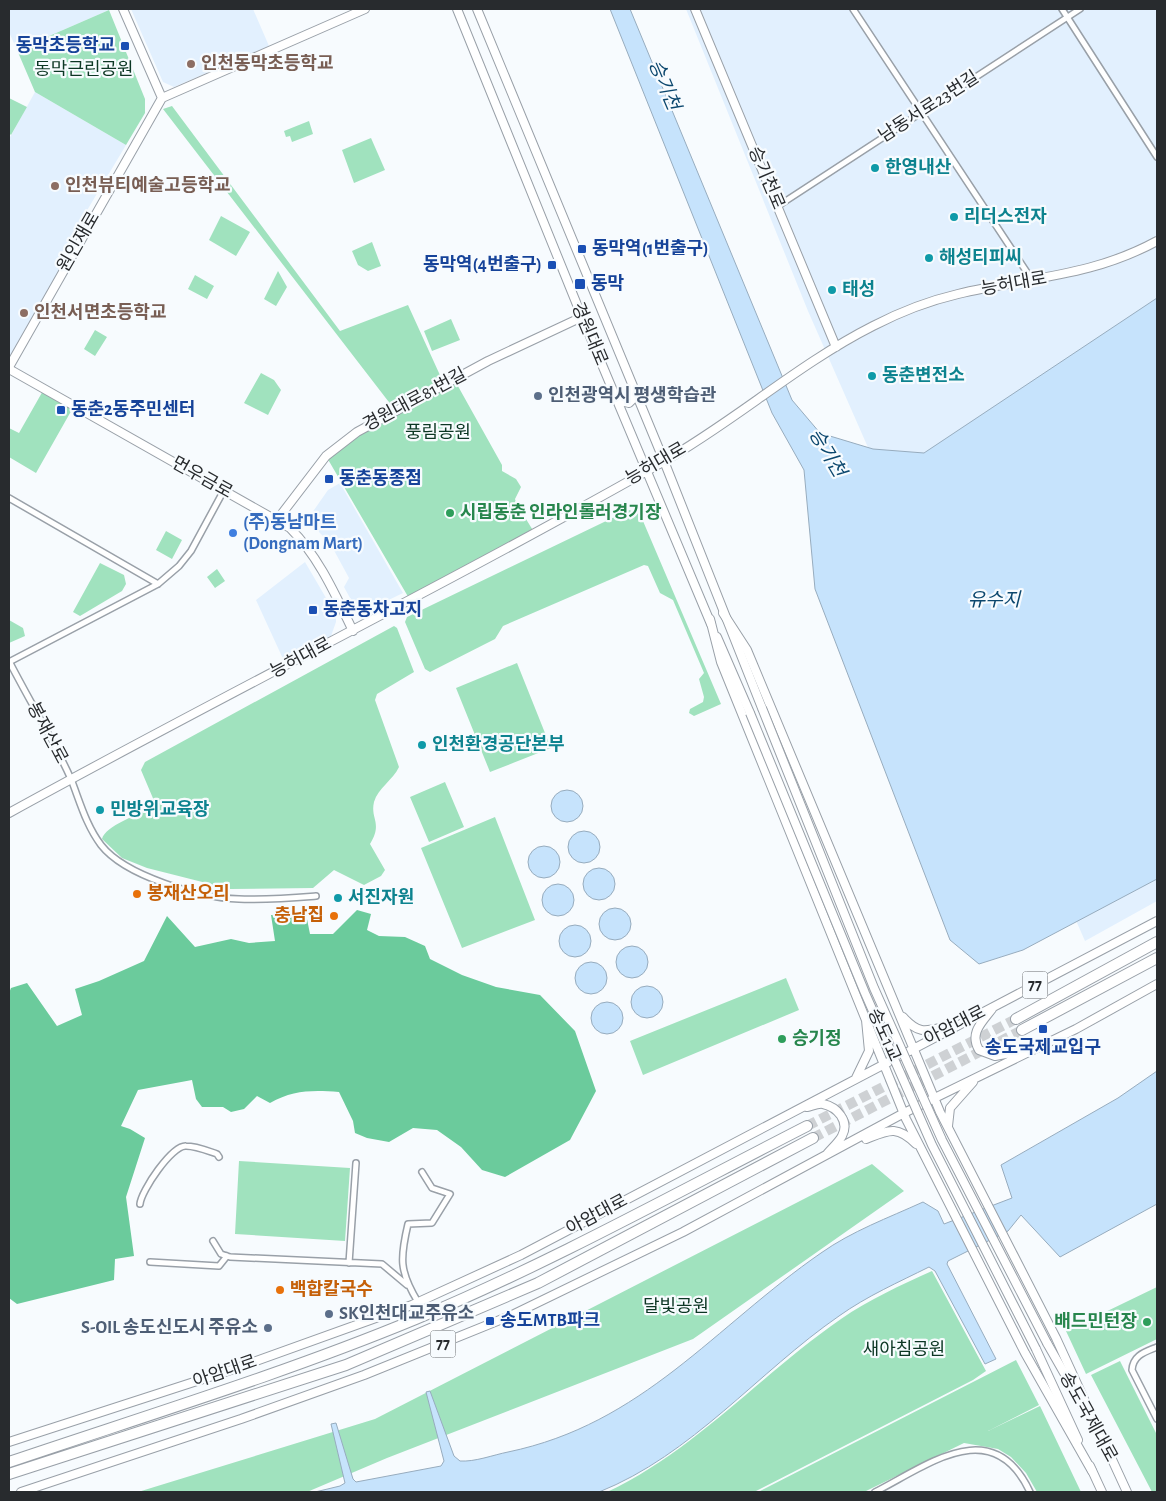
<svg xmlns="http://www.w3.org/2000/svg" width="1166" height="1501" font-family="'Alegreya Sans','Noto Sans KR',sans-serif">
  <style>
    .built { fill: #e2f0fe }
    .green { fill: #a0e2be }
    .forest { fill: #6bcb9c }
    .water { fill: #c6e3fc; stroke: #97acbe }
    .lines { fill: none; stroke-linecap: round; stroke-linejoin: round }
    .highway-tunnel { stroke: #ced1d4; stroke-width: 10; stroke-dasharray: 10 5; stroke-linecap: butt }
    .street-casing { stroke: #99a0a8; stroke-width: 8 }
    .secondary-casing { stroke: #99a0a8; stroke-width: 10 }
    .primary-casing { stroke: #99a0a8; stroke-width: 10 }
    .highway-casing { stroke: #99a0a8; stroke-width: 12 }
    .street { stroke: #fff; stroke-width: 5 }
    .secondary { stroke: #fff; stroke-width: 8 }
    .primary { stroke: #fff; stroke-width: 8 }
    .highway { stroke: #fff; stroke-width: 10 }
    .secondary-bridge-casing { stroke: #99a0a8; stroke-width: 10; stroke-linecap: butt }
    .secondary-bridge { stroke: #fff; stroke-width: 8 }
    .transit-dot { fill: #1a4fb4; stroke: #f7fbfe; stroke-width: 2 }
    .education-dot { fill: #8d6e63; stroke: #f7fbfe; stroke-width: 2 }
    .culture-dot { fill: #0f9aa8; stroke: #f7fbfe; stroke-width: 2 }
    .service-dot { fill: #5c6f8a; stroke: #f7fbfe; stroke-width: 2 }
    .leisure-dot { fill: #2e9e5b; stroke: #f7fbfe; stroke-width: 2 }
    .shop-dot { fill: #3f7fe0; stroke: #f7fbfe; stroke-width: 2 }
    .food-dot { fill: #e8710a; stroke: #f7fbfe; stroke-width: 2 }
    .labels { text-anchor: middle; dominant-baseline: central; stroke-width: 4.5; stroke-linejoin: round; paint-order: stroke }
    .shield { fill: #f7fbfe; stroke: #66696c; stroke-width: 1 }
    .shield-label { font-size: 16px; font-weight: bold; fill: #282b2e }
    .transit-label { font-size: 18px; font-weight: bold; fill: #164399; stroke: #f7fbfe; text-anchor: start }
    .education-label { font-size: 18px; font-weight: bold; fill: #785e54; stroke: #f7fbfe; text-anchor: start }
    .park-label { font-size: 18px; fill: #0c3724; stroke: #f7fbfe }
    .street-label { font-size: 18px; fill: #282b2e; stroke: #f7fbfe }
    .culture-label { font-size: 18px; font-weight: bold; fill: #0d838f; stroke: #f7fbfe; text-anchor: start }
    .service-label { font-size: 18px; font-weight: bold; fill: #4e5e75; stroke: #f7fbfe; text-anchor: start }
    .leisure-label { font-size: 18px; font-weight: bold; fill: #27864d; stroke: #f7fbfe; text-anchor: start }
    .shop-label { font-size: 18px; font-weight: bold; fill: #366cbe; stroke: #f7fbfe; text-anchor: start }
    .food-label { font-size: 18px; font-weight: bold; fill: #c56008; stroke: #f7fbfe; text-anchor: start }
    .water-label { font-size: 19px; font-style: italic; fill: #0b476e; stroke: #f7fbfe }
  </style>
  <rect width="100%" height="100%" fill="#f7fbfe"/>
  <!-- built -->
  <path class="built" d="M9 9H109V10L17 50 9 32Z
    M131 9H253L269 46 174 87 163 82Z
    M686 9H1157V901L1085 941 808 311Z
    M35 92 126 145 61 254 69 260 9 367V139Z
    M340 483 403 593 364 612 356 609 344 587 349 578 330 543 307 520 328 490Z
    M305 562 336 615V622L331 636 284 661 256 600Z"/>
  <!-- green -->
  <path class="green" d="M109 10 145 99V113L126 145 35 92 17 50Z
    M9 98 27 107 11 135 9 133Z
    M172 106 340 331 408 305 444 384 454 379 502 465V471L516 479 521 487 515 499 516 503 534 532 410 600 326 456 395 410 163 109Z
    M309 121 313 134 292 142 290 136 286 137 284 131Z
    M371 138 385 170 354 183 342 150Z
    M221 216 250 232 236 256 209 240Z
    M372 242 381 266 368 271 358 265 352 251Z
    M278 271 287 287 276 306 264 299Z
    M195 275 214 286 207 299 188 289Z
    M451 319 460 340 432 351 424 331Z
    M95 330 107 337 95 356 84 349Z
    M261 373 274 380 281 390 268 415 244 403Z
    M44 389 74 406 36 473 9 457V428L19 433Z
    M629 510 640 514 721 704 694 716 689 713 690 709 703 702 704 697 699 679 704 673 673 600 660 593 648 566 644 565 503 626 495 639 430 672 425 669 405 622 407 617Z
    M166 531 182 540 172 559 156 550Z
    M100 563 124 575 126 584 122 591 80 616 73 612Z
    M217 569 225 581 215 588 207 577Z
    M9 620 23 628 25 636 9 643Z
    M394 626 397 628 414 672 377 694 375 700 399 767C393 780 378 788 374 802 370 819 383 823 370 844L385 870 381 876 364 885 334 870 313 888 230 889 147 868 122 858 102 839C105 826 139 814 151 808L155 803 141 770 145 762Z
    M517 663 551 748 490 772 456 688Z
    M445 782 464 827 429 842 410 797Z
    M495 817 535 920 462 948 421 848Z
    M786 978 799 1010 643 1075 630 1041Z
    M239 1161 350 1168 345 1241 235 1234Z
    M872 1164 904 1191 693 1339 387 1458 307 1492H138L375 1419Z
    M932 1271 986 1371 973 1380 754 1492H607C696 1450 761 1374 841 1319 868 1300 901 1285 932 1271Z
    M1157 1287V1339L1086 1374 1066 1331Z
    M1016 1360 1039 1405 988 1431 1040 1406 1081 1492H1037L1026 1473 1011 1457 998 1449 964 1443 864 1492H758Z
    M1120 1361 1157 1435V1492H1152L1091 1375Z"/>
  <!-- forest -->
  <path class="forest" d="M357 910 371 914 367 930 379 936 405 937 425 946 430 959 462 975 496 987 540 995 575 1031 596 1091 570 1140 505 1177 482 1170 461 1147 437 1130 413 1128 389 1142 367 1138 355 1133 353 1121 339 1092C312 1090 293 1090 270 1103L257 1096 244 1109 231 1112 223 1107H202L196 1099 192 1080 138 1090 121 1126 130 1129 145 1138 126 1197 134 1256 115 1259 114 1280 17 1304 9 1298V993L11 988 27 983 57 1026 82 1015 75 989 99 981 144 961 167 916 195 947 231 939 249 943 275 941 271 915 306 914 310 934H333Z"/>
  <!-- water -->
  <path class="water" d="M610 9H630L792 400 820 433 873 449 924 453 1157 298V879L1023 950 979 964 950 940 815 589 804 470 772 413Z
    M551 806a16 16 0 1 1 32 0a16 16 0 1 1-32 0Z
    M568 847a16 16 0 1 1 32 0a16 16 0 1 1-32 0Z
    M528 862a16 16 0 1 1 32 0a16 16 0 1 1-32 0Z
    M583 884a16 16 0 1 1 32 0a16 16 0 1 1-32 0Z
    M542 900a16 16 0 1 1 32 0a16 16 0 1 1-32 0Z
    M599 924a16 16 0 1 1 32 0a16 16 0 1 1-32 0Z
    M559 941a16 16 0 1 1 32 0a16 16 0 1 1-32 0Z
    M616 962a16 16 0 1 1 32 0a16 16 0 1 1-32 0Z
    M575 978a16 16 0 1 1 32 0a16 16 0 1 1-32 0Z
    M631 1002a16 16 0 1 1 32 0a16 16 0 1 1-32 0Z
    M591 1018a16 16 0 1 1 32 0a16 16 0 1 1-32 0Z
    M1157 1071V1204L1060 1257 1021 1215 1008 1231 948 1261 947 1264 996 1359 985 1364 935 1271 929 1267C899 1282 867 1296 839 1316 758 1372 692 1455 599 1492H315L340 1486 345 1483 331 1424 336 1423 353 1479 356 1482 441 1466 444 1461 426 1392 430 1391 454 1456 460 1461C475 1462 493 1455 508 1452 643 1424 714 1327 821 1253 852 1231 888 1218 923 1202L938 1211 944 1224 1012 1198 1001 1165 1118 1098Z"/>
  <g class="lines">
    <!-- highway-tunnel -->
    <path class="highway-tunnel" d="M807 1126 1016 1019
      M813 1138 1022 1030"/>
    <defs>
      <path id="street" d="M853 9 1032 280
        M1062 9 1157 157
        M778 206 1080 9
        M9 498 158 584
        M9 661C29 700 53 739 71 779 80 802 86 825 101 845 125 876 200 898 239 899 265 900 290 898 316 896
        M9 662 158 584 179 566 191 551 224 490
        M140 1204C141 1191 172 1145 186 1146 196 1146 208 1151 217 1154L219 1157
        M213 1241 221 1254 230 1257 382 1264 407 1285
        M150 1262 219 1266 227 1256
        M349 1263 356 1163
        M418 1302C399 1271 400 1258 408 1224L432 1223 450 1194 432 1188 422 1172
        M1157 1347C1145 1352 1133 1355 1132 1370L1157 1419
        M875 1492C928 1465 993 1413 1030 1492"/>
      <path id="secondary" d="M123 9 162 98
        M457 9 582 317 711 624
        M477 9 664 461 762 708
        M695 9 836 347
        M9 367 162 98 365 9
        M9 369 290 528C319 557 335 594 353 631
        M616 396 621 401 629 403 633 399V389
        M277 520 326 456 357 432 488 361 582 317
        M717 637 750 713
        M9 813C225 694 446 585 661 463 734 422 798 364 873 326 900 312 928 301 958 294 1029 277 1091 277 1157 241
        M1047 1343 1087 1413
        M1036 1349 1078 1440
        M1104 1442 1127 1492
        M1090 1466 1102 1492"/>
      <path id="primary" d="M723 613 747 650 940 1112 1056 1338 1106 1447
        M710 619 721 662 906 1119 1025 1353 1092 1471
        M992 1009C982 1022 969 1033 979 1050L995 1056 1027 1050
        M903 1017C919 1035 926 1031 948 1026
        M856 1078 869 1051 866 1020
        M807 1107C812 1106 818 1103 823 1104 837 1107 850 1121 842 1136 839 1142 832 1148 827 1154
        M948 1126 950 1108 973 1082
        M866 1139C889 1130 897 1125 916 1144
        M9 1442 234 1369 412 1305 521 1255 1157 921
        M21 1492 241 1419 364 1375 512 1315 683 1232 904 1113 1076 1029 1157 984"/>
      <path id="highway" d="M1016 1019 1157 942
        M1022 1030 1157 958
        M9 1462C145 1416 283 1374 416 1319 550 1263 678 1192 807 1126
        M9 1474 346 1365 538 1283 813 1138"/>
    </defs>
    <!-- street casing -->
    <use href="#street" class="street-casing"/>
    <!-- secondary casing -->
    <use href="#secondary" class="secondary-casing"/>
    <!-- primary casing -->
    <use href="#primary" class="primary-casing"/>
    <!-- highway casing -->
    <use href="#highway" class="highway-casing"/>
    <!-- street -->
    <use href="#street" class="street"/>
    <!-- secondary -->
    <use href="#secondary" class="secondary"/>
    <!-- primary -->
    <use href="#primary" class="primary"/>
    <!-- highway -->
    <use href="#highway" class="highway"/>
    <defs>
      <path id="secondary-bridge" d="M762 708 874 988 942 1140 1047 1343
        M750 713 865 993 932 1145 1036 1349"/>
    </defs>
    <!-- secondary-bridge casing -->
    <use href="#secondary-bridge" class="secondary-bridge-casing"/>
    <!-- secondary-bridge -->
    <use href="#secondary-bridge" class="secondary-bridge"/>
  </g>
  <!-- markers -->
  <g class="transit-dot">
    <rect x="120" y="41" width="10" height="10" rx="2.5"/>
    <rect x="577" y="244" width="10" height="10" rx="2.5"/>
    <rect x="547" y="260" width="10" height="10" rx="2.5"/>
    <rect x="574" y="278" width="12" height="12" rx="2.5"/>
    <rect x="56" y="405" width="10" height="10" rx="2.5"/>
    <rect x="324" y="474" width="10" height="10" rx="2.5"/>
    <rect x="308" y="605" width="10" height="10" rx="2.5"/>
    <rect x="1038" y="1024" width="10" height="10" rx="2.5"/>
    <rect x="485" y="1316" width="10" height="10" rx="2.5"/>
  </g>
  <g class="education-dot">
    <circle cx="191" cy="64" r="5"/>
    <circle cx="55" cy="186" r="5"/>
    <circle cx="24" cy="313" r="5"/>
  </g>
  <g class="culture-dot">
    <circle cx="875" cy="168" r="5"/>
    <circle cx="954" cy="217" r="5"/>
    <circle cx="929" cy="258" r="5"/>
    <circle cx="832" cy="290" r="5"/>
    <circle cx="872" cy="376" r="5"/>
    <circle cx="422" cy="745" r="5"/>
    <circle cx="100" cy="810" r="5"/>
    <circle cx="338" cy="898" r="5"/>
  </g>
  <g class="service-dot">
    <circle cx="538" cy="396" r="5"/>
    <circle cx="329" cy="1314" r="5"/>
    <circle cx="268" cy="1328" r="5"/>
  </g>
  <g class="leisure-dot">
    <circle cx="450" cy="513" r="5"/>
    <circle cx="782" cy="1039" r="5"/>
    <circle cx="1147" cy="1322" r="5"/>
  </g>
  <circle class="shop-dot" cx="233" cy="533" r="5"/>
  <g class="food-dot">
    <circle cx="137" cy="894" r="5"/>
    <circle cx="334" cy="916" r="5"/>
    <circle cx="280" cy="1290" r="5"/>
  </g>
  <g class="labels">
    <!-- shield labels -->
    <g class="shield">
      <rect x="1022.5" y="971.5" width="25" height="27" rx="4"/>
      <rect x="430.5" y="1330.5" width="25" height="27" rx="4"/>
    </g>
    <g class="shield-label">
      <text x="1035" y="985">77</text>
      <text x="443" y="1344">77</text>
    </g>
    <!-- transit labels -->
    <g class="transit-label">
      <text x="115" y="46" text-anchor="end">동막초등학교</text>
      <text x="592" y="249">동막역(1번출구)</text>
      <text x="542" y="265" text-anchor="end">동막역(4번출구)</text>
      <text x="591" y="284">동막</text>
      <text x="71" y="410">동춘2동주민센터</text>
      <text x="339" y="479">동춘동종점</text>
      <text x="323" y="610">동춘동차고지</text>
      <text x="1043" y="1048" text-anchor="middle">송도국제교입구</text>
      <text x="500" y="1321">송도MTB파크</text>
    </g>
    <!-- education labels -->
    <g class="education-label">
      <text x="201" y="64">인천동막초등학교</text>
      <text x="65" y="186">인천뷰티예술고등학교</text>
      <text x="34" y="313">인천서면초등학교</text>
    </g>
    <!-- park labels -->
    <g class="park-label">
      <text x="84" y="70">동막근린공원</text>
      <text x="438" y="433">풍림공원</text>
      <text x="676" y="1307">달빛공원</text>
      <text x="904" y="1350">새아침공원</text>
    </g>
    <!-- street labels -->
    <g class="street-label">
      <text transform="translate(929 107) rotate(-33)">남동서로23번길</text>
      <text transform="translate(766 178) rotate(67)">승기천로</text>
      <text transform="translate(79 242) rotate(-60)">원인재로</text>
      <text transform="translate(1014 284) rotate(-10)">능허대로</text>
      <text transform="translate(589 334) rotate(67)">경원대로</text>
      <text transform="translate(415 400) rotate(-28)">경원대로81번길</text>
      <text transform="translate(656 464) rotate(-30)">능허대로</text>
      <text transform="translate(202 478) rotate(29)">먼우금로</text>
      <text transform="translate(301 658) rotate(-28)">능허대로</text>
      <text transform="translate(47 733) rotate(62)">봉재산로</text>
      <text transform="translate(955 1026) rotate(-27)">아암대로</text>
      <text transform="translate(884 1035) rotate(66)">송도1교</text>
      <text transform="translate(597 1215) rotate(-28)">아암대로</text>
      <text transform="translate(225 1372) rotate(-19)">아암대로</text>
      <text transform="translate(1088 1417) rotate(61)">송도국제대로</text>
    </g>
    <!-- culture labels -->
    <g class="culture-label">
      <text x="885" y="168">한영내산</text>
      <text x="964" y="217">리더스전자</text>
      <text x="939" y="258">해성티피씨</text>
      <text x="842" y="290">태성</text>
      <text x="882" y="376">동춘변전소</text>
      <text x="432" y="745">인천환경공단본부</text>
      <text x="110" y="810">민방위교육장</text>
      <text x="348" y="898">서진자원</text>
    </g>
    <!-- service labels -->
    <g class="service-label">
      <text x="548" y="396">인천광역시 평생학습관</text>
      <text x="339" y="1314">SK인천대교주유소</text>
      <text x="258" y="1328" text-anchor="end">S-OIL 송도신도시 주유소</text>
    </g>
    <!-- leisure labels -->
    <g class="leisure-label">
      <text x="460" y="513">시립동춘 인라인롤러경기장</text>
      <text x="792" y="1039">승기정</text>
      <text x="1137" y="1322" text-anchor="end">배드민턴장</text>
    </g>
    <!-- shop labels -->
    <g class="shop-label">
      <text x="243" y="523">(주)동남마트<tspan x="243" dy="21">(Dongnam Mart)</tspan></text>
    </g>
    <!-- food labels -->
    <g class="food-label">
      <text x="147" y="894">봉재산오리</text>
      <text x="324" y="916" text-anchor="end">충남집</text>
      <text x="290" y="1290">백합칼국수</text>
    </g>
    <!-- water labels -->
    <g class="water-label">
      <text transform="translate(664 85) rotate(67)">승기천</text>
      <text transform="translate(827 453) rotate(59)">승기천</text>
      <text x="994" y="600">유수지</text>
    </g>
  </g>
  <!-- border -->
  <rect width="1166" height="1501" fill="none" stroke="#282b2e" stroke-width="20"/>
</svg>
